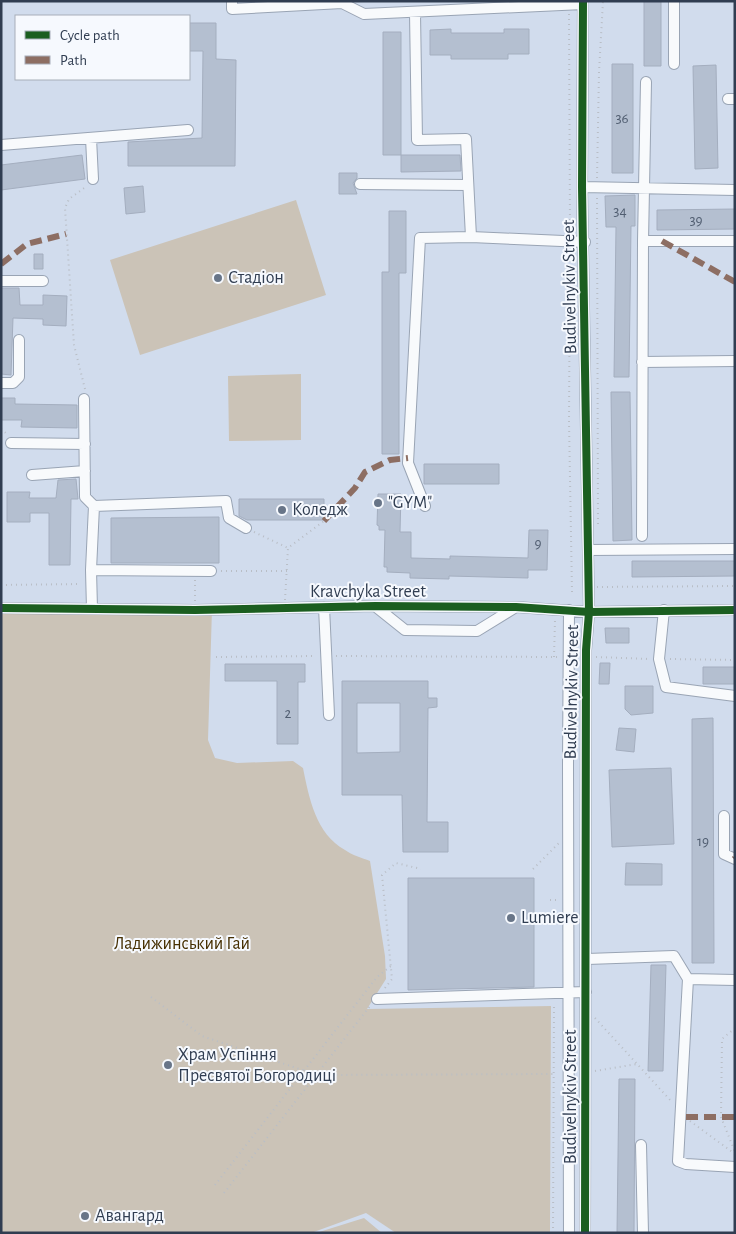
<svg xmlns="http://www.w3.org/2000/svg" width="736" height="1234" font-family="'Alegreya Sans',sans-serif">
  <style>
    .green { fill: #cbc3b7 }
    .building { fill: #b4bfd0; stroke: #a4aebf; fill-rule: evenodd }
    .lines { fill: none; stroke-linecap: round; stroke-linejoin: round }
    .minor-casing { stroke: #99a4b4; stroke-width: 12 }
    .path { stroke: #b9bec6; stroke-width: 2; stroke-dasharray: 1 4; stroke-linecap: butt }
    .minor { stroke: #f8fafc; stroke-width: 10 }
    .quiet { stroke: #8d6e63; stroke-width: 6; stroke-dasharray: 12 6; stroke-linecap: butt }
    .cycleway-casing { stroke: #f6f9fe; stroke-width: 11 }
    .cycleway { stroke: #1b5e20; stroke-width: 8 }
    .poi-dot { fill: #687588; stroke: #f6f9fe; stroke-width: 2 }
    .labels { text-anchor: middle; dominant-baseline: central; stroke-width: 4; stroke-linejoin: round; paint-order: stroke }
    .number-label { font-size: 15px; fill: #515e71 }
    .poi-label { font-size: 18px; fill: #303d51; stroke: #f6f9fe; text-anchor: start }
    .street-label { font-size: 18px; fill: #303d51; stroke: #f6f9fe }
    .park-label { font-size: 18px; fill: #452e00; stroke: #f6f9fe }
  </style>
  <rect width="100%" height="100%" fill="#d1dced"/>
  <!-- green -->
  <path class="green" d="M296 200 326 295 140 355 110 260Z
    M301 374V440L229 441 228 376Z
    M1 608 212 609 208 740 215 758 237 763 293 761 303 768C309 798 316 834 345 850 352 855 362 858 370 861L385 956 386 979 367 1009 551 1006 550 1232 396 1233 366 1213 311 1233H1Z
    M364 1218 382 1233H316Z"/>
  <!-- building -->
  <path class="building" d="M644 1H661V66H644Z
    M189 23H216V59L236 60 235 166H128V142L202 138 203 51H189Z
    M451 29V33H504V29H529V54H508V59H451V55H430V30Z
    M383 32H401V155H383Z
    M612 64H633V173H612Z
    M716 65 718 168 695 169 693 66Z
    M82 155 85 179 1 190V165Z
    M401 155H460L461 171 401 172Z
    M339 173H357V178L353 183 357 194H339Z
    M143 186 145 212 126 214 124 188Z
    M635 195V226H631L629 377H614L616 227H606L605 196Z
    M735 209V229L657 230V210Z
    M389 211H406V273H399V454H382V272H389Z
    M34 254H43V269H34Z
    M1 288H19L20 305H43V295L67 296 66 326 43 325V319L13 318 11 375 1 374Z
    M611 392H630L632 540 613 541Z
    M1 398H15V404L77 405V428L21 427 22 420H1Z
    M424 464H499V484H424Z
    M76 479 78 499H71L70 565H49V513H30V522H7V492H30L29 498H56L58 480Z
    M378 494H401L400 532H411V558L450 559V556L528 558 529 530H548L547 570H528V578L449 576V579L410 578V573L387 572V567H384L385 530H379V526L377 525Z
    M239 499H324V520H247L239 516Z
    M219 517V563H111V518Z
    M632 561H735V576L632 577Z
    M605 628H629V643H606Z
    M600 663H610L609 684H599Z
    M225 664H305V682H298V744H277V681H225Z
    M703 667H735V684H703Z
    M342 681H428V698H437V707L428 708 427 822H448V852H403L402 795H342ZM357 703H400V752L357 753Z
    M625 686H653V713L631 715 625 709Z
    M713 718 714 963H692V719Z
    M619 728 636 729 634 752 616 750Z
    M671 768 674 844 612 847 609 770Z
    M626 863 662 864V885H625Z
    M408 878H534V987L408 990Z
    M651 965H666L663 1071H648Z
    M619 1079H635L634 1233H617Z"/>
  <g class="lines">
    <defs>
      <path id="minor" d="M232 1V9L342 3 364 14 583 4
        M583 1 582 187 589 612 586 650 585 1233
        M674 1V64
        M415 13 417 140 466 139 471 237
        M646 82 643 241H735
        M728 99H735
        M91 138 93 179
        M1 145 188 130
        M360 184 468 185
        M582 187 735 190
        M1 281H43
        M642 362 735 361
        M1 383H13L19 377V340
        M84 399 85 497 94 506 226 501 229 518 246 528
        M11 443 85 444
        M32 475 85 471
        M425 506 408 463 420 238 471 237 585 242
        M642 536 643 241
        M588 550 735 549
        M91 570 94 506
        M375 606 405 630 477 631 516 607
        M324 607 329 715
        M1 608 195 610 375 606 516 607 589 612 735 610
        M92 609 91 570 211 571
        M569 610 568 764 569 1233
        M664 610 659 659 666 687 735 696
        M724 816V854L735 859
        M587 959 674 956 688 979 678 1161 686 1164 735 1167
        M688 979 735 980
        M377 999 586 992
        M641 1145 643 1233"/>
    </defs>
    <!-- minor casing -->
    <use href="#minor" class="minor-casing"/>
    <!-- path -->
    <path class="path" d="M569 14 570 231
      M597 178 599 72 603 1
      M597 198 598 528
      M570 251 569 421 572 592
      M85 389 74 345 65 208 69 199 87 186
      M1 429 7 434
      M254 532 288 548
      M221 571H287
      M1 585 81 584
      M597 587 735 586
      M285 600 288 548 324 521
      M195 601V580
      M336 656 558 657
      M216 657 316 656
      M554 657 555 620
      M596 657 650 659
      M670 659 735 660
      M533 869 559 843
      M550 900H559
      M385 988 392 979 382 875 396 863 421 869
      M151 997 202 1036 317 1075 555 1074
      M595 1018 671 1101
      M735 1028 722 1039 721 1117 735 1152
      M595 1071 637 1064
      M690 1121 735 1154
      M215 1185 377 977 391 966
      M224 1193 370 1006
      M553 1233 554 1003"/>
    <!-- minor -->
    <use href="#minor" class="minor"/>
    <!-- quiet -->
    <path class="quiet" d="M662 241 735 282
      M1 264 27 244 66 234
      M324 521 355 488 365 472 390 460 408 458
      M734 859 735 858
      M686 1117H735"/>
    <defs>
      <path id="cycleway" d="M583 1 582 187 589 612 586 650 585 1233
        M1 608 195 610 375 606 516 607 589 612 735 610"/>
    </defs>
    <!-- cycleway casing -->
    <use href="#cycleway" class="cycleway-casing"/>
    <!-- cycleway -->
    <use href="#cycleway" class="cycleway"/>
  </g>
  <!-- markers -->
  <g class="poi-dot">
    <circle cx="218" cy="278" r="5"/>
    <circle cx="378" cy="503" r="5"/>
    <circle cx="282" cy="510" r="5"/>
    <circle cx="511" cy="918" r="5"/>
    <circle cx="168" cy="1065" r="5"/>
    <circle cx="85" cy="1216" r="5"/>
  </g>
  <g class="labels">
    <!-- number labels -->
    <g class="number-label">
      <text x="622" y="118">36</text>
      <text x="620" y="211">34</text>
      <text x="696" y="220">39</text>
      <text x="538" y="543">9</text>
      <text x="288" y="713">2</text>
      <text x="703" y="841">19</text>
    </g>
    <!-- poi labels -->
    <g class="poi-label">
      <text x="228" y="278">Стадіон</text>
      <text x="388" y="503">"GYM"</text>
      <text x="292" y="510">Коледж</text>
      <text x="521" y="918">Lumiere</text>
      <text x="178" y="1055">Храм Успіння<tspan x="178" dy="21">Пресвятої Богородиці</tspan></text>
      <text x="95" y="1216">Авангард</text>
    </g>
    <!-- street labels -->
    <g class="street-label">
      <text transform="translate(570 287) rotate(-91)">Budivelnykiv Street</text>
      <text x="368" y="592">Kravchyka Street</text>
      <text transform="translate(572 692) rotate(-89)">Budivelnykiv Street</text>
      <text transform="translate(571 1097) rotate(-90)">Budivelnykiv Street</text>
    </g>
    <!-- park labels -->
    <g class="park-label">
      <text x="182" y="944">Ладижинський Гай</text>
    </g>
  </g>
  <!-- border -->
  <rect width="736" height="1234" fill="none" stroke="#303d51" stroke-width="5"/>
  <!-- legend -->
  <rect x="15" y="15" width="175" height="65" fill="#f6f9fe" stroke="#a7aeb9"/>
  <rect x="25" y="31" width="25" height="8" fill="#1b5e20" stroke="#a7aeb9"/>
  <text x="60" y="40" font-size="15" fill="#303d51">Cycle path</text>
  <rect x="25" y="56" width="25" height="8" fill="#8d6e63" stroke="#a7aeb9"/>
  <text x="60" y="65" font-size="15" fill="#303d51">Path</text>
</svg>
